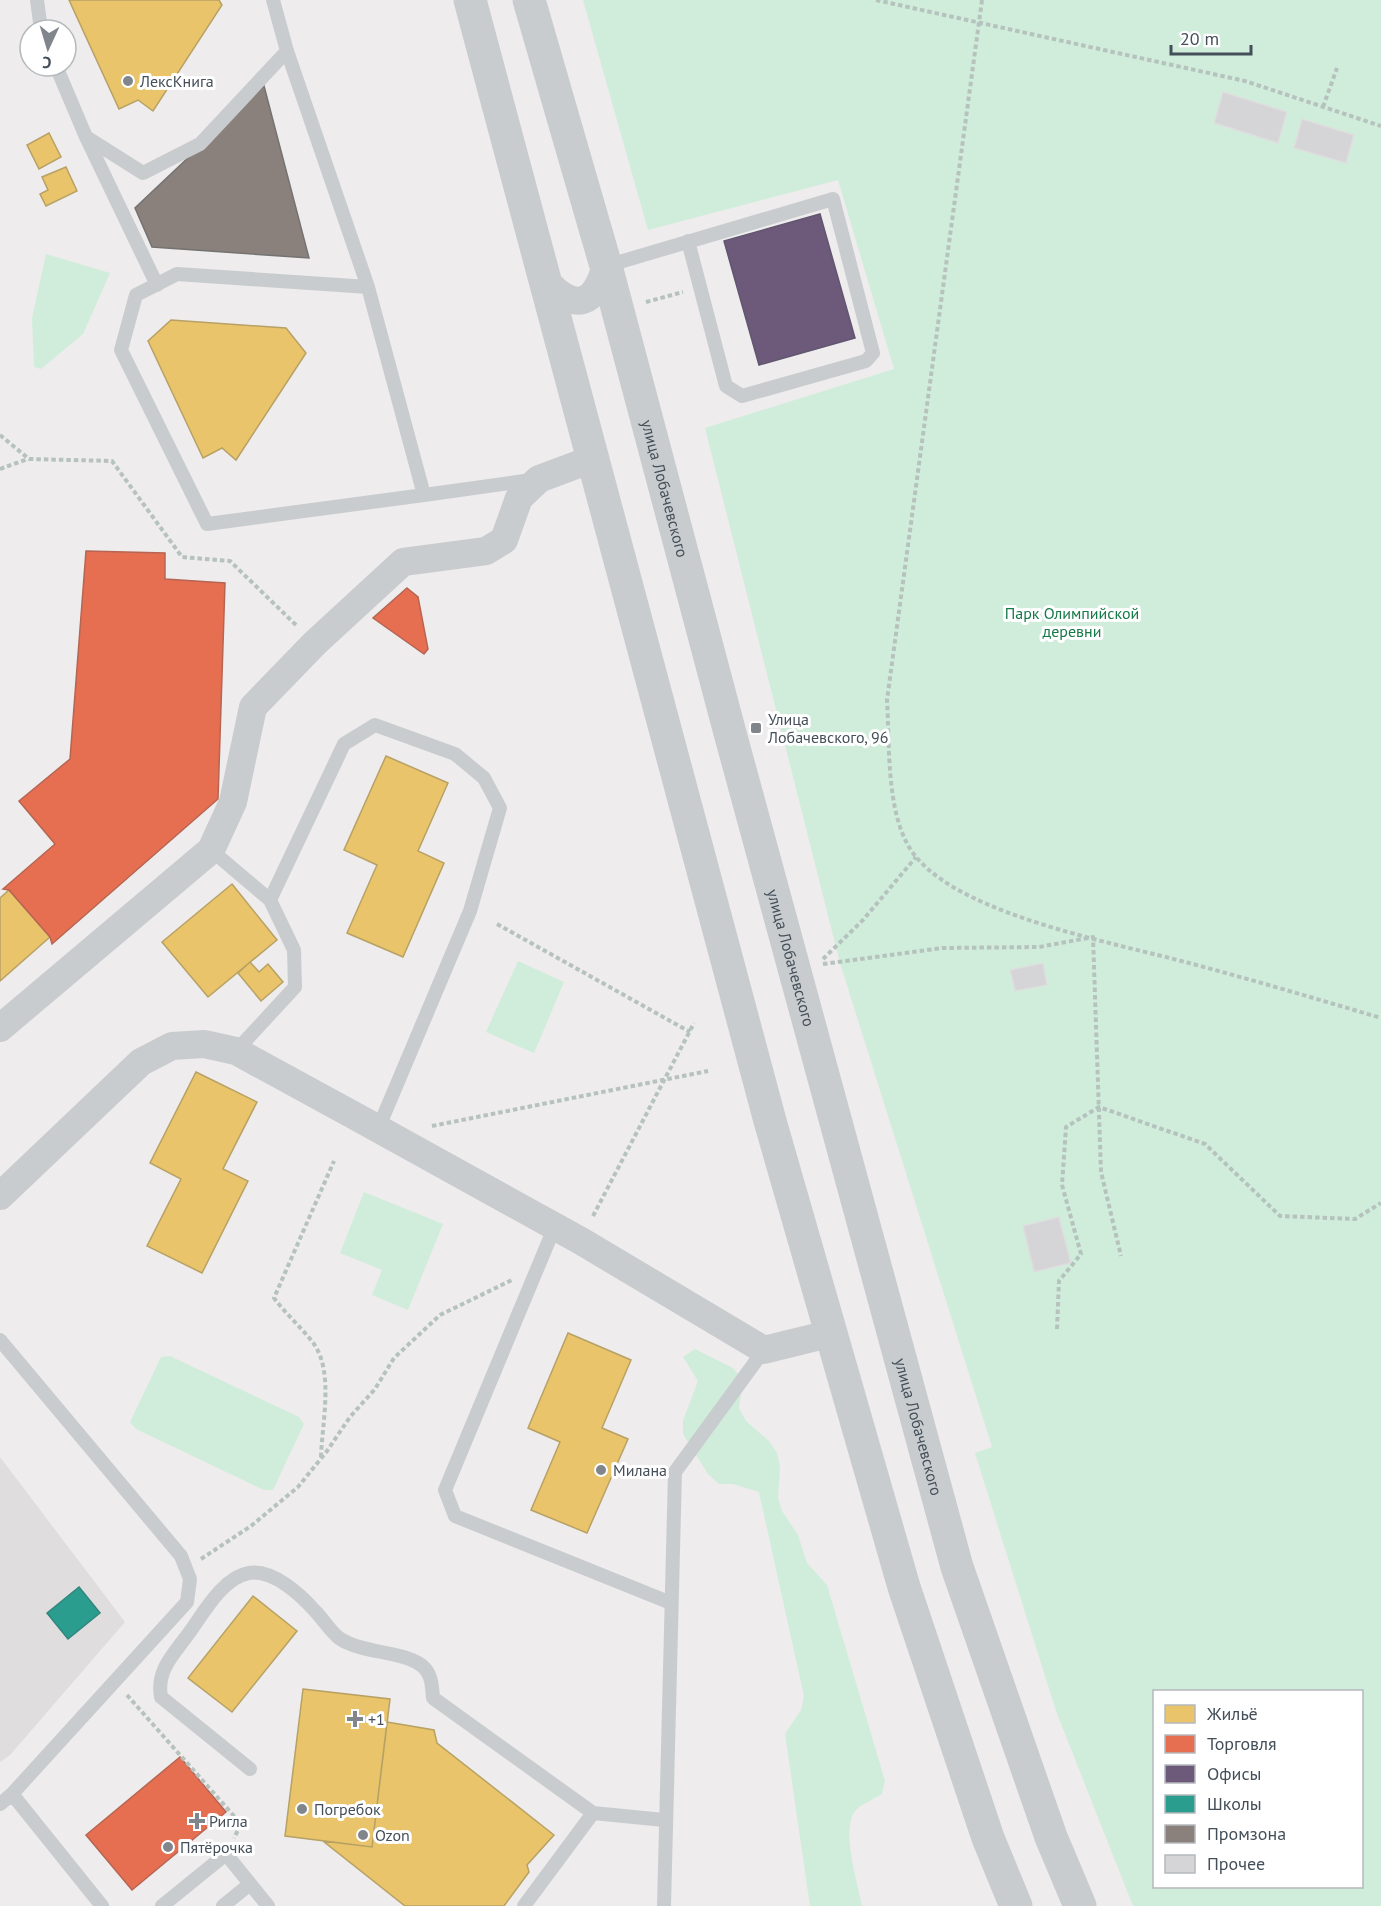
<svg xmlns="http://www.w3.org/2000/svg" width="1381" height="1906" font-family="'PT Sans',sans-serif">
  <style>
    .education { fill: #e0ddde }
    .green { fill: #d0eddb; fill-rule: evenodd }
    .homes { fill: #e9c46a; stroke: #b8a165; stroke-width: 1.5 }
    .shops { fill: #e76f51; stroke: #b66553; stroke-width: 1.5 }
    .offices { fill: #6d597a; stroke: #615670; stroke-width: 1.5 }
    .schools { fill: #2a9d8f; stroke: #32867f; stroke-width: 1.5 }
    .industry { fill: #8a817c; stroke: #757272; stroke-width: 1.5 }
    .building { fill: #d5d4d7; stroke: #dfdedf; stroke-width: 1.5 }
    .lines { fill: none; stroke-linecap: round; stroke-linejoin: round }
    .path { stroke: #b6c2be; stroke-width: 4; stroke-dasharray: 4.5 3; stroke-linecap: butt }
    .lane { stroke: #c9ccce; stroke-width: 14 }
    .street { stroke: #c9ccce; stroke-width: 28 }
    .secondary { stroke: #c9cccf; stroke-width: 33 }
    .poi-dot { fill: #80868c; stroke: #fff; stroke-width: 2 }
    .labels { text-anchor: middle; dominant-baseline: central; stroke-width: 6; stroke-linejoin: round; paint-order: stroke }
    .poi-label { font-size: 16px; fill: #444f59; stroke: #fff; text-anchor: start }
    .street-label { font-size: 16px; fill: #444f59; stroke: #fff }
    .park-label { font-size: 16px; fill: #167948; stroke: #fff }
  </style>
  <rect width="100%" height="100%" fill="#eeecec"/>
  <!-- education -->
  <path class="education" d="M0 1457 125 1622 10 1755 0 1762Z"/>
  <!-- green -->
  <path class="green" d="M583 0H1381V1906H1133L1056 1711 975 1453 992 1447 840 963 705 428 894 369 838 180 648 230ZM1154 1692H1362V1886H1154Z
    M46 254 110 273 83 334 41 369 34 367 32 318Z
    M518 961 564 982 534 1053 486 1032Z
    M364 1192 443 1224 408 1310 372 1295 382 1270 340 1253Z
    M695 1349 733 1368 743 1380 739 1408 746 1421 769 1441 777 1453 780 1467 778 1498 782 1511 798 1535 807 1563 827 1585 885 1781 882 1794C874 1799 864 1803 857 1809 839 1825 858 1884 862 1906H810L785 1734 801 1710 804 1696 759 1492 733 1484H719L708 1474 683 1434V1421L698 1381 683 1357Z
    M170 1356 299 1417 304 1424 273 1490H264L136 1429 130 1422 161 1357Z"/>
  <!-- homes -->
  <path class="homes" d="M69 0H219L222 5 153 111 138 100 119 109Z
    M49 133 61 157 39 169 27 145Z
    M66 167 77 191 46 206 40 194 48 190 42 177Z
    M171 320 286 328 306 353 236 460 222 448 203 458 148 341Z
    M386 756 448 783 418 851 444 863 403 957 347 933 377 865 344 850Z
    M232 884 277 940 208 997 162 942Z
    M9 890 50 937 0 981V898Z
    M250 962 259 972 268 964 283 982 261 1001 238 973Z
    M196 1072 257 1102 223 1169 248 1181 202 1273 147 1246 181 1179 150 1163Z
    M568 1333 631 1360 602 1428 628 1439 587 1533 531 1510 560 1442 528 1428Z
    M253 1596 297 1631 232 1712 188 1678Z
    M303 1689 390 1699 372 1847 285 1836Z
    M387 1722 434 1730 437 1743 554 1835 527 1865 529 1872 504 1906H405L323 1841 372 1847Z"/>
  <!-- shops -->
  <path class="shops" d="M86 551 165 553V579L225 583 218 799 52 944 50 937 9 890 3 889 55 844 19 801 70 759Z
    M407 588 418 597 428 649 424 654 373 618Z
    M180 1757 226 1812 132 1890 86 1835Z"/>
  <!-- offices -->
  <path class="offices" d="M820 214 855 338 759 365 724 241Z"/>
  <!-- schools -->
  <path class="schools" d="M79 1587 100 1613 68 1639 47 1613Z"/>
  <!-- industry -->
  <path class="industry" d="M264 86 309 258 152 247 135 208Z"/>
  <!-- building -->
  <path class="building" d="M1223 92 1287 112 1278 143 1214 123Z
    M1302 119 1354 135 1346 163 1294 148Z
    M1043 963 1047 985 1015 991 1010 970Z
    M1059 1217 1071 1263 1034 1272 1023 1226Z"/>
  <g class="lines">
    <!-- path -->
    <path class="path" d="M876 0 1245 81 1381 126
      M982 0 887 700C890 746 885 822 917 858 966 916 1115 943 1189 963 1253 980 1317 999 1381 1018
      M1323 107 1337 68
      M646 302 683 292
      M0 435 29 459 112 461 182 557 230 561 297 626
      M0 469 28 459
      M497 924 690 1032
      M823 959 863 920 916 857
      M823 964 942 948 1039 947 1093 937 1101 1172 1121 1256
      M432 1126 708 1071
      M593 1216 694 1023
      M1057 1329 1059 1281 1081 1254 1062 1185 1066 1127 1099 1107 1205 1144 1280 1216 1355 1219 1381 1203
      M321 1457C322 1423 334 1373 314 1344 302 1328 286 1314 274 1298L334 1161
      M201 1559 251 1526 298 1487 327 1451 350 1417 375 1389 394 1358 440 1315 512 1280
      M127 1695 241 1824 234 1838"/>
    <!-- lane -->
    <path class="lane" d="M37 0 41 30
      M273 0 287 51 368 287 424 495 531 480
      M56 66 86 137 143 173 200 144 287 51
      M86 137 157 285
      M606 266 833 199 873 353 866 361 742 396 726 386 688 241
      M368 287 177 274 136 295 121 350 207 524 424 495
      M211 850 270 900 294 950 295 987 236 1051
      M270 900 344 744 375 725 455 754 484 778 500 808 470 911 378 1129
      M555 1226 445 1490 455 1516 671 1603
      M0 1340 181 1556 190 1579 187 1602 12 1794
      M250 1769 161 1697C156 1670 174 1654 189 1633 203 1614 223 1577 249 1573 273 1569 301 1595 315 1611 323 1619 330 1631 339 1638 360 1653 402 1651 421 1665 432 1673 432 1686 433 1698L593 1813 664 1820
      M0 1804 12 1794 102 1906
      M162 1906 226 1854 268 1906
      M223 1906 250 1884
      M524 1906 593 1813
      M664 1906 675 1472 764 1350"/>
    <!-- street -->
    <path class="street" d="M547 282C576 313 595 304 606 266
      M0 1028 211 850 233 802 253 707 315 643 403 562 486 551 504 540 519 498 539 479 595 458
      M0 1196 141 1062 172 1046 204 1044 236 1051 355 1116 581 1241 764 1350 833 1333"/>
    <!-- secondary -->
    <g class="secondary">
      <path d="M470 0 770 1121 904 1587 988 1838 1016 1906"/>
      <path id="s1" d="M529 0 606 266 730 733 957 1567 1051 1837 1080 1906"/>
    </g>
  </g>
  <!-- markers -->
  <g class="poi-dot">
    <circle cx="128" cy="81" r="6"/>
    <rect x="750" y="722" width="12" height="12" rx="3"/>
    <circle cx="601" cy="1470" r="6"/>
    <path d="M352 1710h6v6h6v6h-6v6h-6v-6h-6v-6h6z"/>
    <circle cx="302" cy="1809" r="6"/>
    <path d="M194 1812h6v6h6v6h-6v6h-6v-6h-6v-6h6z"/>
    <circle cx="363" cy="1835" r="6"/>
    <circle cx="168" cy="1847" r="6"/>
  </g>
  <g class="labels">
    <!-- poi labels -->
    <g class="poi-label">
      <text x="140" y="81">ЛексКнига</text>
      <text x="768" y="719">Улица<tspan x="768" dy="18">Лобачевского, 96</tspan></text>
      <text x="613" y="1470">Милана</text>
      <text x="368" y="1719">+1</text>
      <text x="314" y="1809">Погребок</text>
      <text x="209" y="1821">Ригла</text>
      <text x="375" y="1835">Ozon</text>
      <text x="180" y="1847">Пятёрочка</text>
    </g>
    <!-- street labels -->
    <g class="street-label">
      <text stroke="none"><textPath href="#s1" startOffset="507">улица Лобачевского</textPath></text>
      <text stroke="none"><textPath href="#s1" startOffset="993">улица Лобачевского</textPath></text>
      <text stroke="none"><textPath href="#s1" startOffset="1479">улица Лобачевского</textPath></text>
    </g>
    <!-- park labels -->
    <g class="park-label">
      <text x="1072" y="613">Парк Олимпийской<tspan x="1072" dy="18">деревни</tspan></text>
    </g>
  </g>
  <!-- legend -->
  <rect x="1153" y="1690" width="210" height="198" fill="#ffffff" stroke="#b4b9bd" stroke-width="1.5"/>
  <rect x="1165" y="1705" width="30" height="18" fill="#e9c46a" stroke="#b4b9bd" stroke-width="1.5"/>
  <text x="1207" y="1720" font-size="18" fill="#444f59">Жильё</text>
  <rect x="1165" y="1735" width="30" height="18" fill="#e76f51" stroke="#b4b9bd" stroke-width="1.5"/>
  <text x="1207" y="1750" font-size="18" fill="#444f59">Торговля</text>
  <rect x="1165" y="1765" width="30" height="18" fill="#6d597a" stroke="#b4b9bd" stroke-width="1.5"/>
  <text x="1207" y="1780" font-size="18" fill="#444f59">Офисы</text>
  <rect x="1165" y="1795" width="30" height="18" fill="#2a9d8f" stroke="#b4b9bd" stroke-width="1.5"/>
  <text x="1207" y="1810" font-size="18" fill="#444f59">Школы</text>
  <rect x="1165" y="1825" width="30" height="18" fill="#8a817c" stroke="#b4b9bd" stroke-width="1.5"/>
  <text x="1207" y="1840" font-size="18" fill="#444f59">Промзона</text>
  <rect x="1165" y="1855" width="30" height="18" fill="#d5d4d7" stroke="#b4b9bd" stroke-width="1.5"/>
  <text x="1207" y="1870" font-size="18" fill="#444f59">Прочее</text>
  <!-- north arrow -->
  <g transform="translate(48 48) rotate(184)"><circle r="28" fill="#ffffff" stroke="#b4b9bd" stroke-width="1.5"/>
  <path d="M0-4.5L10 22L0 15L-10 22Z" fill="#80868c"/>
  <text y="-9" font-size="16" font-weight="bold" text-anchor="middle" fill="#444f59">С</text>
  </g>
  <!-- scale -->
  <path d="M1171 45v9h80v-9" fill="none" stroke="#444f59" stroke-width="3"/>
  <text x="1180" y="45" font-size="18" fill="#444f59" stroke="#ffffff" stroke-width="4.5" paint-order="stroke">20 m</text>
</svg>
